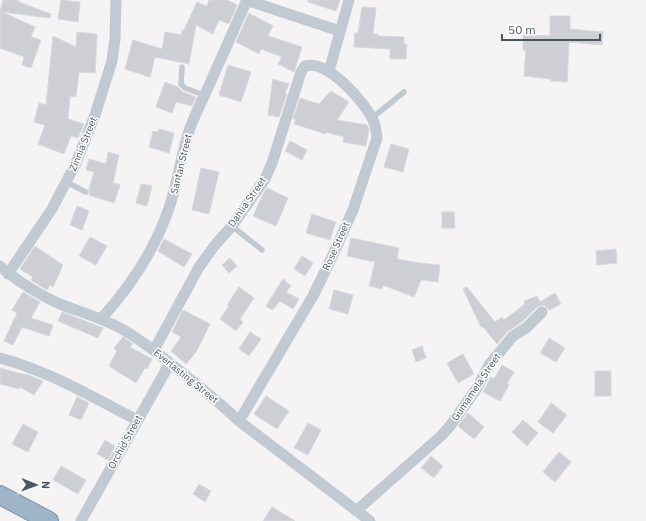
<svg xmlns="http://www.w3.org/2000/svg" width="646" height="521" font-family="'IBM Plex Sans',sans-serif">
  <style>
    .building { fill: #cdcfd5; stroke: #d7d9de }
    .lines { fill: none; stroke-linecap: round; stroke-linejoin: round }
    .trunk-casing { stroke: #7690ad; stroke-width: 20 }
    .service { stroke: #c1cad2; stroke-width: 5.5 }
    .minor { stroke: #c1cad2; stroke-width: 11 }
    .trunk { stroke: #9fb4c9; stroke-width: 18 }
    .labels { text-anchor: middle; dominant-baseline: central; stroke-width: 3; stroke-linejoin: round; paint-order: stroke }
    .street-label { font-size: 10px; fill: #4a5661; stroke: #fff }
  </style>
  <rect width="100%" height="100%" fill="#f5f3f3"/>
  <!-- building -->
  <path class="building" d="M3 0H19V2L51 14 50 18 2 12 35 27 31 37 41 40 31 68 22 65 24 57 0 48V11Z
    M61 0 80 2 78 22 58 19Z
    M209 0H227L237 5 229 24 219 20 213 34 196 25 189 64 155 57 150 77 125 69 133 40 162 49 165 32 181 35 182 30H184L197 2 207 6Z
    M308 0H340L336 11 308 2Z
    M362 7 376 8 373 34H378V36L404 37V44H407L406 59H390V49L354 47 355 33H358Z
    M249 13 273 26 268 36 302 47 294 72 278 64 282 57 261 49 259 54 236 42Z
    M550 16H570V29L603 32 602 45 569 42 567 82 551 81V79L524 76 526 50H523V35L550 36Z
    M77 32 97 34 95 73 79 72 76 97 70 96 68 119 84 124 78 138 71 136 64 154 38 144 45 125 34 122 39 103 46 105 53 36 76 47Z
    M228 65 251 72 241 102 219 95Z
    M273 79 289 84 285 93 287 94 279 117 268 115Z
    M165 82 178 87 183 92 196 97 192 106 176 102 172 113 156 107Z
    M331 91 349 102 337 120 367 125 369 129 366 146 343 142 344 137 326 132V134L294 124 296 119H293L300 98 319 104Z
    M159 129 174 133 169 153 149 147 153 131 158 132Z
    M290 141 307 150 302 160 285 151Z
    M391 144 409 149 403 172 384 167Z
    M108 152 119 155 113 183 120 185 114 203 89 195 90 192 89 189 94 172 86 170 89 159 106 164Z
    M201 168 219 172 209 214 192 210Z
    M141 184 152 186 147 206 136 203Z
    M267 188 288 198 276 226 253 216 263 194Z
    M77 206 89 211 82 230 70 225Z
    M442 212H454L455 228H442Z
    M312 214 336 222 330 240 306 233Z
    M90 237 107 246 96 265 79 256Z
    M351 238 399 248 397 259 419 263 440 265 438 282 421 280 414 297 383 285 382 289 369 286 375 262 347 256Z
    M164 239 192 254 184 267 158 251Z
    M35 246 63 265 53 287 50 285 47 290 31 280 33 277 20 269Z
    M616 249 617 263 597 265 596 251Z
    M302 256 313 263 305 276 294 269Z
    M230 258 237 266 229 273 222 265Z
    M283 279 291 286 286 292 299 299 293 309 280 301 272 310 266 306Z
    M239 287 254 298 240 319 243 322 236 331 220 319 229 306 227 305Z
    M467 287 495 322 502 317 504 320 525 304 524 301 537 296 540 302 555 293 561 304 549 310 544 305 537 307 522 322 508 331 497 344 483 327H481L463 289Z
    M334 290 353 295 348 314 329 309Z
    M23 292 40 302 31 318 53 325 49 336 22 327 13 345 4 341 17 313 12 310Z
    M183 310 210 324 196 352 186 364 171 351 181 337 172 332Z
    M62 312 103 328 98 338 58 321Z
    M250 332 261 339 249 356 239 349Z
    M123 337 133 344 130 347 152 359 147 369 145 368 136 383 109 366 117 351 114 348Z
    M549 338 565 348 556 362 540 353Z
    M422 346 426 358 416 362 412 350Z
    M463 354 474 374 458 383 447 363Z
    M502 365 514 372 507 384 509 385 500 401 483 392 491 377 494 379Z
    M0 368 26 375V374L43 381 34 395 20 387 19 389 0 384Z
    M595 371H611V396H595Z
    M266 396 289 411 277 429 254 414Z
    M77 397 89 403 81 420 69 415Z
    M551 403 567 415 553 433 538 422Z
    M468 413 484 427 474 439 458 426Z
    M523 420 538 433 527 446 512 432Z
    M308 423 321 430 308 455 294 448Z
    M23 424 38 432 28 452 12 444Z
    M105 440 115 446 108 460 97 454Z
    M559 452 571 462 555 482 543 472Z
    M431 456 443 466 434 478 421 468Z
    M61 466 86 480 78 494 53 480Z
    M199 484 211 491 205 502 193 494Z
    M272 507 295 521H263Z"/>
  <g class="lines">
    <defs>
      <path id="trunk" d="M0 495 49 521"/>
    </defs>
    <!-- trunk casing -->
    <use href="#trunk" class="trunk-casing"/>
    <!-- service -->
    <path class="service" d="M182 67 181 84 185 88 204 95
      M372 118 404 92
      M66 182 86 192
      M232 226 262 250"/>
    <!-- minor -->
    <path class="minor" d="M246 0 340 31
      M329 71 349 0
      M0 266C17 281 44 298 65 306 84 313 104 319 122 329 145 342 165 359 186 376 204 390 222 405 239 421L370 521
      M8 274 52 209 76 163 95 115 112 61 115 39 116 0
      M101 319C130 287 155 249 169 208 178 182 181 154 190 128 196 112 204 97 211 81 223 54 235 27 247 0
      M154 350 199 267 215 245 232 226 265 179 272 163 301 72 305 66C327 59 364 101 373 120 376 126 376 131 377 138L353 210 331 259 313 296 239 421
      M0 358C49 371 92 397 137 420
      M356 511 441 436 450 426 477 388 489 365 513 336 526 328 542 312
      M81 521 170 363"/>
    <!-- trunk -->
    <use href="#trunk" class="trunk"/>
  </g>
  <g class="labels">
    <!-- street labels -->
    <g class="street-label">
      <text transform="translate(83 144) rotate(-68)">Zinnia Street</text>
      <text transform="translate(181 164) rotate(-76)">Santan Street</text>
      <text transform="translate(247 202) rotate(-55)">Dahlia Street</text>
      <text transform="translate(336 246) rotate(-66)">Rose Street</text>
      <text transform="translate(186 376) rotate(39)">Everlasting Street</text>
      <text transform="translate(476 387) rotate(-56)">Gumamela Street</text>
      <text transform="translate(125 442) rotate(-61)">Orchid Street</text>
    </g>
  </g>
  <!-- north arrow -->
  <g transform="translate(36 485) rotate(91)" stroke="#ffffff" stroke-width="3" paint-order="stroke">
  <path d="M0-3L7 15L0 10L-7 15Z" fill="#4a5661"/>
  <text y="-6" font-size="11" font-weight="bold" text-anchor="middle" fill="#4a5661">N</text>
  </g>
  <!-- scale -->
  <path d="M502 34v6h98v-6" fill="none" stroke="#4a5661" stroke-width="2"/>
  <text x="508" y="34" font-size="12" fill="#4a5661" stroke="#ffffff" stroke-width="3" paint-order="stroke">50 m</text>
</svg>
